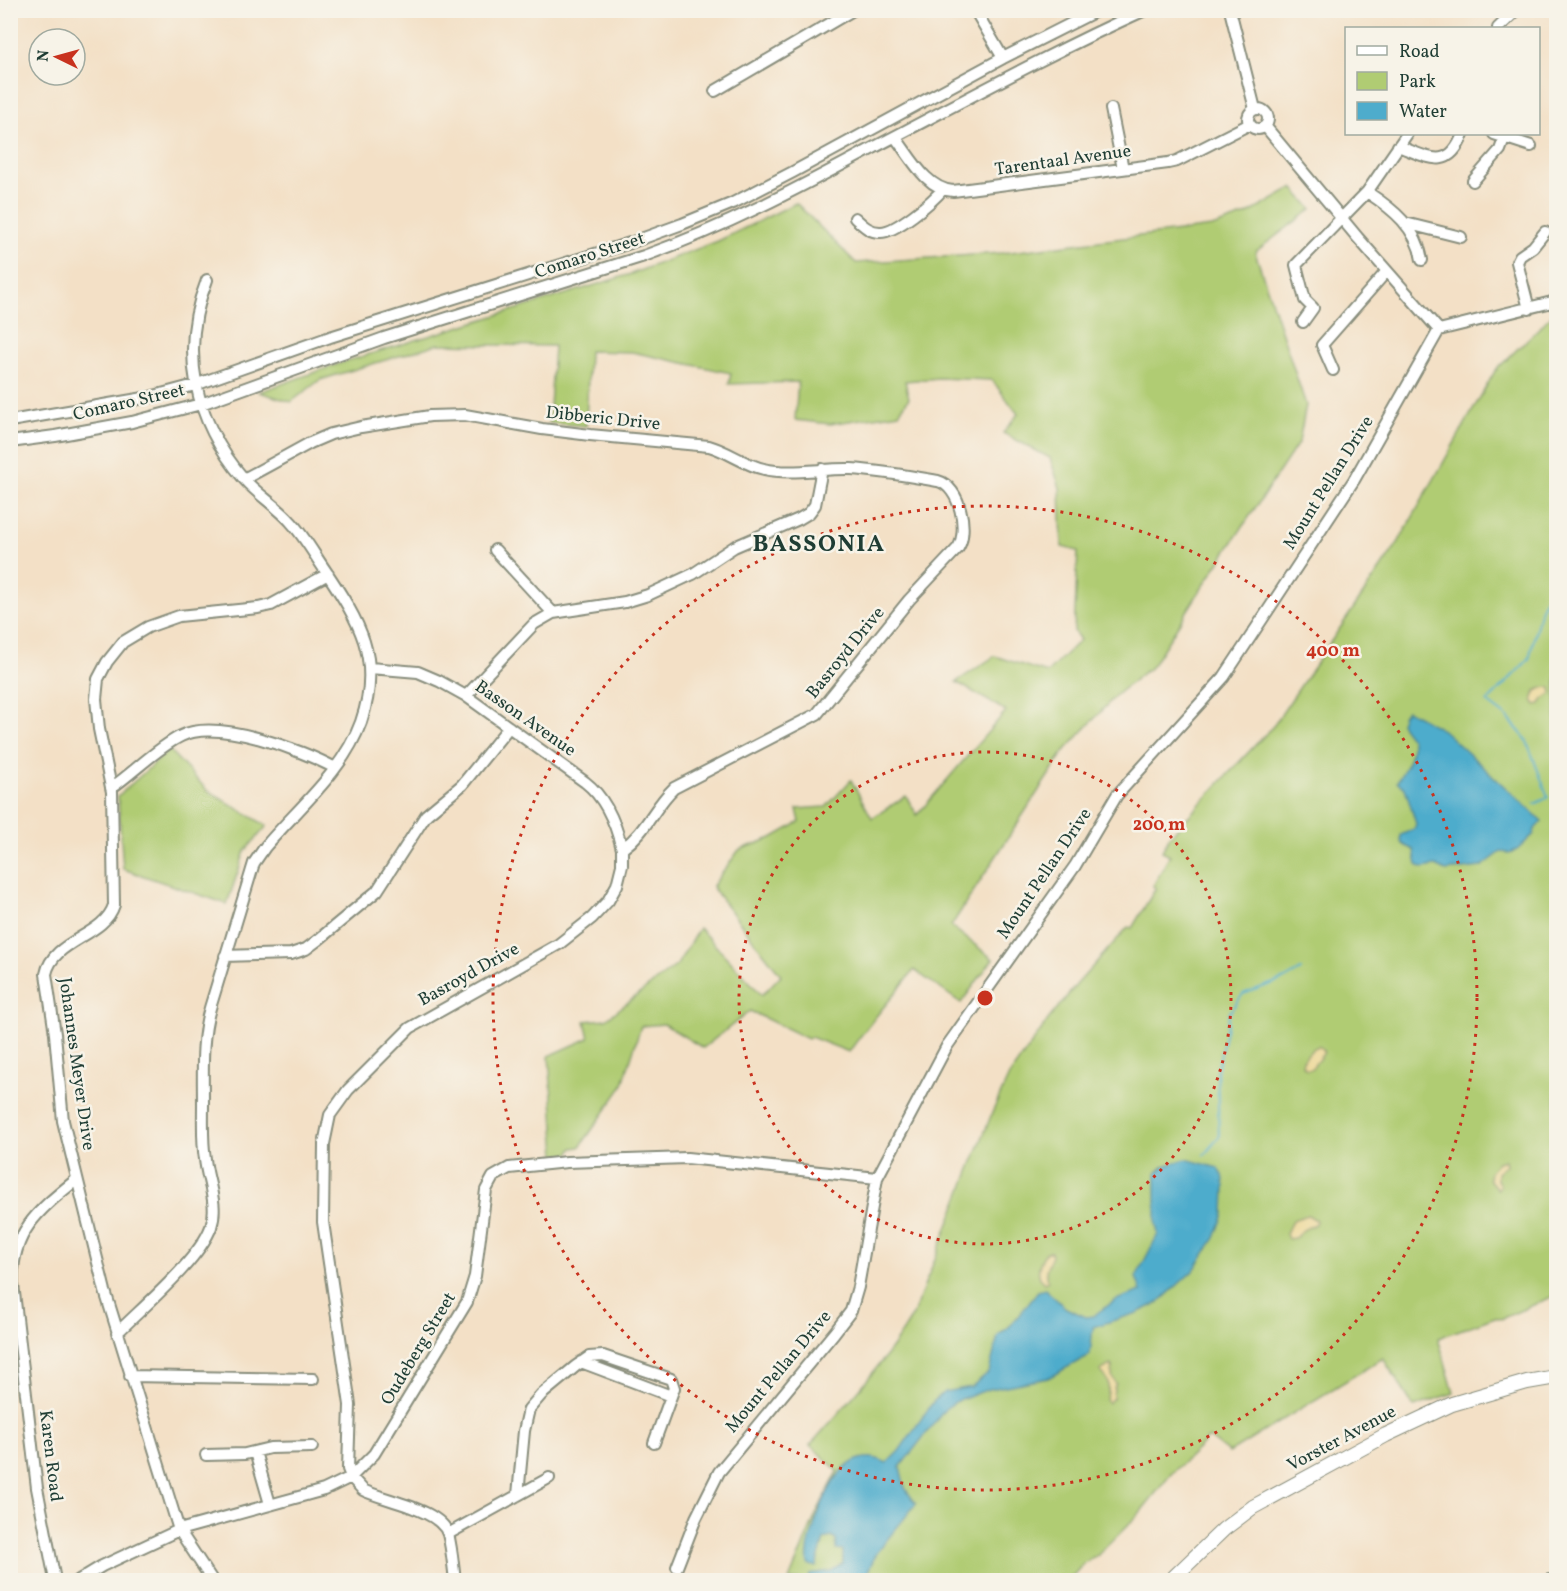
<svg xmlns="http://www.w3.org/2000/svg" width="1567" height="1591" font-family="Vollkorn,serif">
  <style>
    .green { fill: #b0cc73; stroke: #688454; stroke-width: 1.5 }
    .sand { fill: #eeda9e; stroke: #868c69; stroke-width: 1.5 }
    .water { fill: #4eaccc; stroke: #367480; stroke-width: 1.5 }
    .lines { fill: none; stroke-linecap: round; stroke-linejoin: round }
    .stream { stroke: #4eaccc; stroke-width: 2 }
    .minor-casing { stroke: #898e7d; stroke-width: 14 }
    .major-casing { stroke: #898e7d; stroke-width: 16 }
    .minor { stroke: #fff; stroke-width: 10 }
    .major { stroke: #fff; stroke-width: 14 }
    .ring { fill: none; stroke: #c8321e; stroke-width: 3; stroke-dasharray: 3 6 }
    .labels { text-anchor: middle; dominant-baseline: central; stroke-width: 5; stroke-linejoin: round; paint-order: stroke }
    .street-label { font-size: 18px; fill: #1f3d34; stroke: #f7f3e8 }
    .district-label { font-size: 24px; font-weight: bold; letter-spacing: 1.5px; fill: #1f3d34; stroke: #f7f3e8 }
    .centre { fill: #c8321e; stroke: #f7f3e8; stroke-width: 3 }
    .ring-label { font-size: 18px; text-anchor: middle; font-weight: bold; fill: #c8321e; stroke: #f7f3e8; stroke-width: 5; stroke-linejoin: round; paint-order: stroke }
  </style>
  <rect width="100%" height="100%" fill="#f7f3e8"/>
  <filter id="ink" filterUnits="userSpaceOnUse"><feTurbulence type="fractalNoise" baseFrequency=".0167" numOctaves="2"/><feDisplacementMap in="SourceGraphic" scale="12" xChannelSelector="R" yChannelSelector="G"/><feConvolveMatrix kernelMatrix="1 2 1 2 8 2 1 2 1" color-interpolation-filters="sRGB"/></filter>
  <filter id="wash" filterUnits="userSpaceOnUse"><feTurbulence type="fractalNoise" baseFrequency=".008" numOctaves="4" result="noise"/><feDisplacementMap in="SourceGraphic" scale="24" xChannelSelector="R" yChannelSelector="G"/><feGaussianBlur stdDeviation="1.35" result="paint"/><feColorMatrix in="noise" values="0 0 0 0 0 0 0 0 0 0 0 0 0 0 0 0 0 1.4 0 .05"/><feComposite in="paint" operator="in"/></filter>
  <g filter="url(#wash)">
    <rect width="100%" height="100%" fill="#f3e0c6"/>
    <!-- green -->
    <path class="green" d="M1293 188 1312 209 1255 252 1306 405 1299 442 1196 597 1153 665 1116 695 1063 753 951 926 993 959 961 1003 914 970C892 998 869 1023 849 1052L811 1037 808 1039 750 1011 703 1048 664 1024 641 1026 622 1087 580 1147 573 1148 569 1154 556 1156 549 1056 589 1038 585 1021 606 1019 677 965 699 928 762 995 781 975 712 887 739 850 772 838 800 822 797 809 826 807 851 780 872 818 906 796 917 815 1006 711 956 682 995 656 1047 673 1080 640 1074 631 1078 551 1062 547 1060 488 1050 458 1003 433 1018 414 992 380 939 378 905 381 909 398 899 413 830 424 795 420 798 382 729 384 731 373 632 352 589 351 586 426 549 423 554 346 438 344 320 380 291 402 259 392 344 362 631 274 718 241 796 203 856 263 1002 253 1212 227 1246 215Z
      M1556 313V1288L1553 1292 1554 1296 1501 1319 1495 1317 1438 1338 1454 1393 1414 1407 1383 1358 1229 1453 1209 1438 1171 1474 1138 1515 1098 1555 1084 1563 1069 1580H789L817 1512 838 1471 810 1445C847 1404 885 1363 913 1315L992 1113 1009 1076 1048 1020 1077 984 1128 927 1132 928 1156 888 1153 886 1170 855 1162 851 1170 836 1274 725 1398 543 1495 371 1552 315Z
      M169 750 208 791 267 826 245 851 227 904 123 869 118 796Z"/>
    <!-- sand -->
    <path class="sand" d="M1548 687 1551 688 1552 694 1543 699 1540 704 1536 705 1533 700C1533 690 1540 688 1548 687Z
      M1319 1046 1324 1050 1323 1054 1311 1069H1306L1302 1064C1303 1058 1313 1047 1319 1046Z
      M1505 1160 1506 1165 1497 1173V1180L1500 1185 1497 1189 1489 1179 1490 1171 1498 1162Z
      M1308 1215 1316 1220 1315 1224 1303 1230 1295 1238 1288 1239 1286 1234 1292 1220Z
      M1046 1252H1051L1052 1255 1046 1270 1048 1281 1044 1283C1034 1274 1040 1261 1046 1252Z
      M1110 1365 1112 1366V1376L1116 1384 1114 1388 1113 1398 1108 1403 1106 1400C1110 1389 1109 1378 1100 1371Z"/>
    <!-- water -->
    <path class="water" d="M1407 710 1443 730 1542 821 1535 829 1534 834 1517 850 1509 853 1501 852 1481 867 1446 871 1436 866 1423 868 1417 865 1414 850C1407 846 1399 845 1401 835L1414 829 1416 824 1405 788 1397 782C1403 771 1416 753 1411 739 1408 733 1402 729 1400 722L1403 714Z
      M1186 1159 1218 1168 1223 1175 1225 1187 1224 1214 1215 1238 1194 1270 1158 1303 1137 1313 1093 1327 1090 1355 1048 1378 990 1389 960 1399 946 1408 900 1467 905 1488 916 1504 877 1552 864 1580H808L810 1574 831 1571 843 1563V1550L837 1549 836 1540 831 1537 824 1539 816 1567 808 1564C806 1549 811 1537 815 1523 825 1493 847 1441 887 1463L899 1451 933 1402 944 1392 971 1387 989 1372 998 1336 1011 1325 1038 1291 1045 1289 1066 1308 1086 1317 1093 1316 1116 1300 1141 1291 1136 1277 1158 1234 1156 1224V1173L1164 1166Z"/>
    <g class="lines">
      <!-- stream -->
      <path class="stream" d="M10 365 15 380
        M1556 516 1550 524 1551 538 1556 551
        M1535 804 1548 797 1526 739 1507 717 1487 702 1529 659 1541 608 1556 579
        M1204 1155 1219 1137 1217 1071 1230 1012 1243 994 1285 979 1301 970"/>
    </g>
  </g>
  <g filter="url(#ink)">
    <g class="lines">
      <defs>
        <path id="minor" d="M975 10 1003 58
          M1230 10 1255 109
          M1498 28 1517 10
          M715 91 853 10
          M1111 109 1123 169
          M1248 119a10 10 0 1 1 20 0a10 10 0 1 1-20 0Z
          M1265 126 1358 238 1439 330
          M1494 134 1531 146
          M895 137C910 156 926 189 953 191L1168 163 1177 161 1250 124
          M1398 146C1428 157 1449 172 1463 134
          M1473 181 1500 150 1506 134
          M1367 192C1393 209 1417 228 1422 260
          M855 218C863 225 869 232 880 232 895 233 933 201 943 189
          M1405 223 1461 237
          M1529 309 1517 262 1520 256 1533 247 1545 232
          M1303 322 1313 308 1305 300 1296 265 1367 192 1407 134
          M1333 370 1322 345 1387 271
          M10 421 150 397 195 385 330 337 630 243 682 224 733 203 793 172 1003 58 1098 10
          M10 442 55 436 132 422 201 404 384 338 644 256C725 227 797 189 873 148 963 101 1052 52 1145 10
          M244 479 310 443 331 434 361 427 430 416 465 415 542 429 590 435 709 446C728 451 744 465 764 469 790 475 824 468 851 469 881 471 909 476 938 481 960 487 969 530 958 548L909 600 817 714 674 788C653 808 647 831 622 849V865L617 885 608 901 592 918 559 944 410 1028 348 1090 330 1115 324 1144 323 1222 350 1405 348 1469 351 1477 363 1490C385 1501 440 1509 448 1534 452 1549 453 1566 455 1580
          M495 550 553 613
          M370 668 418 672 439 681 466 696 585 782C606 798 616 824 622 849
          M466 696 534 624 553 613 625 602 648 595 693 574 734 547 799 519 809 513 815 505 822 469
          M111 788C133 773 158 747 181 736 217 718 302 750 335 768
          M225 956 291 954 306 949 318 940 377 891 426 815 462 785 509 727
          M117 1333C143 1307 199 1260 211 1227 219 1204 207 1181 205 1159 202 1141 203 1122 203 1104 203 1071 201 1039 210 1008L254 863 265 847C298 808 343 772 361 722 383 659 359 621 325 570 314 554 304 536 291 522 277 506 258 495 244 479 194 421 179 350 207 280
          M581 1362 671 1396
          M130 1376 313 1379
          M255 1452 270 1504
          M206 1455 245 1454 270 1448 312 1447
          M518 1495 524 1431 529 1409 541 1395 576 1366 589 1357 603 1356 671 1379 674 1388 654 1443
          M448 1534 549 1478
          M677 1567 696 1518 719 1472 834 1333 851 1311 858 1287 877 1178 947 1046 1075 866 1117 795 1224 677 1354 480 1439 330 1556 301
          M55 1580 37 1488 13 1284C10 1232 40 1209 76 1180
          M79 1580 102 1566 179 1530 324 1490 351 1477 374 1454 467 1302 475 1276 486 1190 493 1177 509 1168 567 1162 687 1158 877 1178
          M212 1580 179 1530 105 1291 63 1121 55 1034 46 974C53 939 104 937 114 905L112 792 99 729 96 699 98 679 107 662 123 642 148 627 179 616 258 608 271 605 328 574
          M1549 1580H1556"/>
        <path id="major" d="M1171 1580 1224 1529 1253 1507 1386 1435 1452 1404 1527 1382 1556 1377"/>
      </defs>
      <!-- minor casing -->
      <use href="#minor" class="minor-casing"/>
      <!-- major casing -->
      <use href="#major" class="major-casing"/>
      <!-- minor -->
      <use href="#minor" class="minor"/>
      <!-- major -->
      <use href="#major" class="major"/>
    </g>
  </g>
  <!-- distance rings -->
  <g class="ring">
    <circle cx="985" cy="998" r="246"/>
    <circle cx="985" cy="998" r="492"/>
  </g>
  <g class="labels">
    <!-- street labels -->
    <g class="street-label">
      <text transform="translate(1063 161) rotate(-8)">Tarentaal Avenue</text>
      <text transform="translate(590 256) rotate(-18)">Comaro Street</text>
      <text transform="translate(129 403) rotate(-13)">Comaro Street</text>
      <text transform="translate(603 419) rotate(6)">Dibberic Drive</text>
      <text transform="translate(1329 483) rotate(-58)">Mount Pellan Drive</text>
      <text transform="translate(846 653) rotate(-51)">Basroyd Drive</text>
      <text transform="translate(525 719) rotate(35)">Basson Avenue</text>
      <text transform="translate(1045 874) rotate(-56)">Mount Pellan Drive</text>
      <text transform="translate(469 975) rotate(-29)">Basroyd Drive</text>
      <text transform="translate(76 1064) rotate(82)">Johannes Meyer Drive</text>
      <text transform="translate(419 1349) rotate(-59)">Oudeberg Street</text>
      <text transform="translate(779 1372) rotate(-50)">Mount Pellan Drive</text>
      <text transform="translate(1342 1439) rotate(-28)">Vorster Avenue</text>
      <text transform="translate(50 1456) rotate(83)">Karen Road</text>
    </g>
    <!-- district labels -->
    <g class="district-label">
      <text x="819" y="545">BASSONIA</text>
    </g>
  </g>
  <circle cx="985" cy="998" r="9" class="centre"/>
  <g class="ring-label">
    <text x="1333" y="656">400 m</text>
    <text x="1159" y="830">200 m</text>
  </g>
  <!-- margin -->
  <rect width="1567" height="1591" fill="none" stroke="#f7f3e8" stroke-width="36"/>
  <!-- legend -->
  <rect x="1345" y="27" width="195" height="108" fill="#f7f3e8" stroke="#a1aaa0" stroke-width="1.5"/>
  <rect x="1357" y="46" width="30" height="9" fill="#ffffff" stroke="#a1aaa0" stroke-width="1.5"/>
  <text x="1399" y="57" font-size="18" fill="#1f3d34">Road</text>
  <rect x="1357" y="72" width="30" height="18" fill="#b0cc73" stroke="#a1aaa0" stroke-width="1.5"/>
  <text x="1399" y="87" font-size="18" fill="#1f3d34">Park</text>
  <rect x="1357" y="102" width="30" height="18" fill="#4eaccc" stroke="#a1aaa0" stroke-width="1.5"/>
  <text x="1399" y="117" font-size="18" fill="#1f3d34">Water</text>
  <!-- north arrow -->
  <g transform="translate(57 57) rotate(275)"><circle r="28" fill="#f7f3e8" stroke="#a1aaa0" stroke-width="1.5"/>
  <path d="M0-4.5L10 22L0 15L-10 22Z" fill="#c8321e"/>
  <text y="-9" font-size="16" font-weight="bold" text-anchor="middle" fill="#1f3d34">N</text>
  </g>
</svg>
